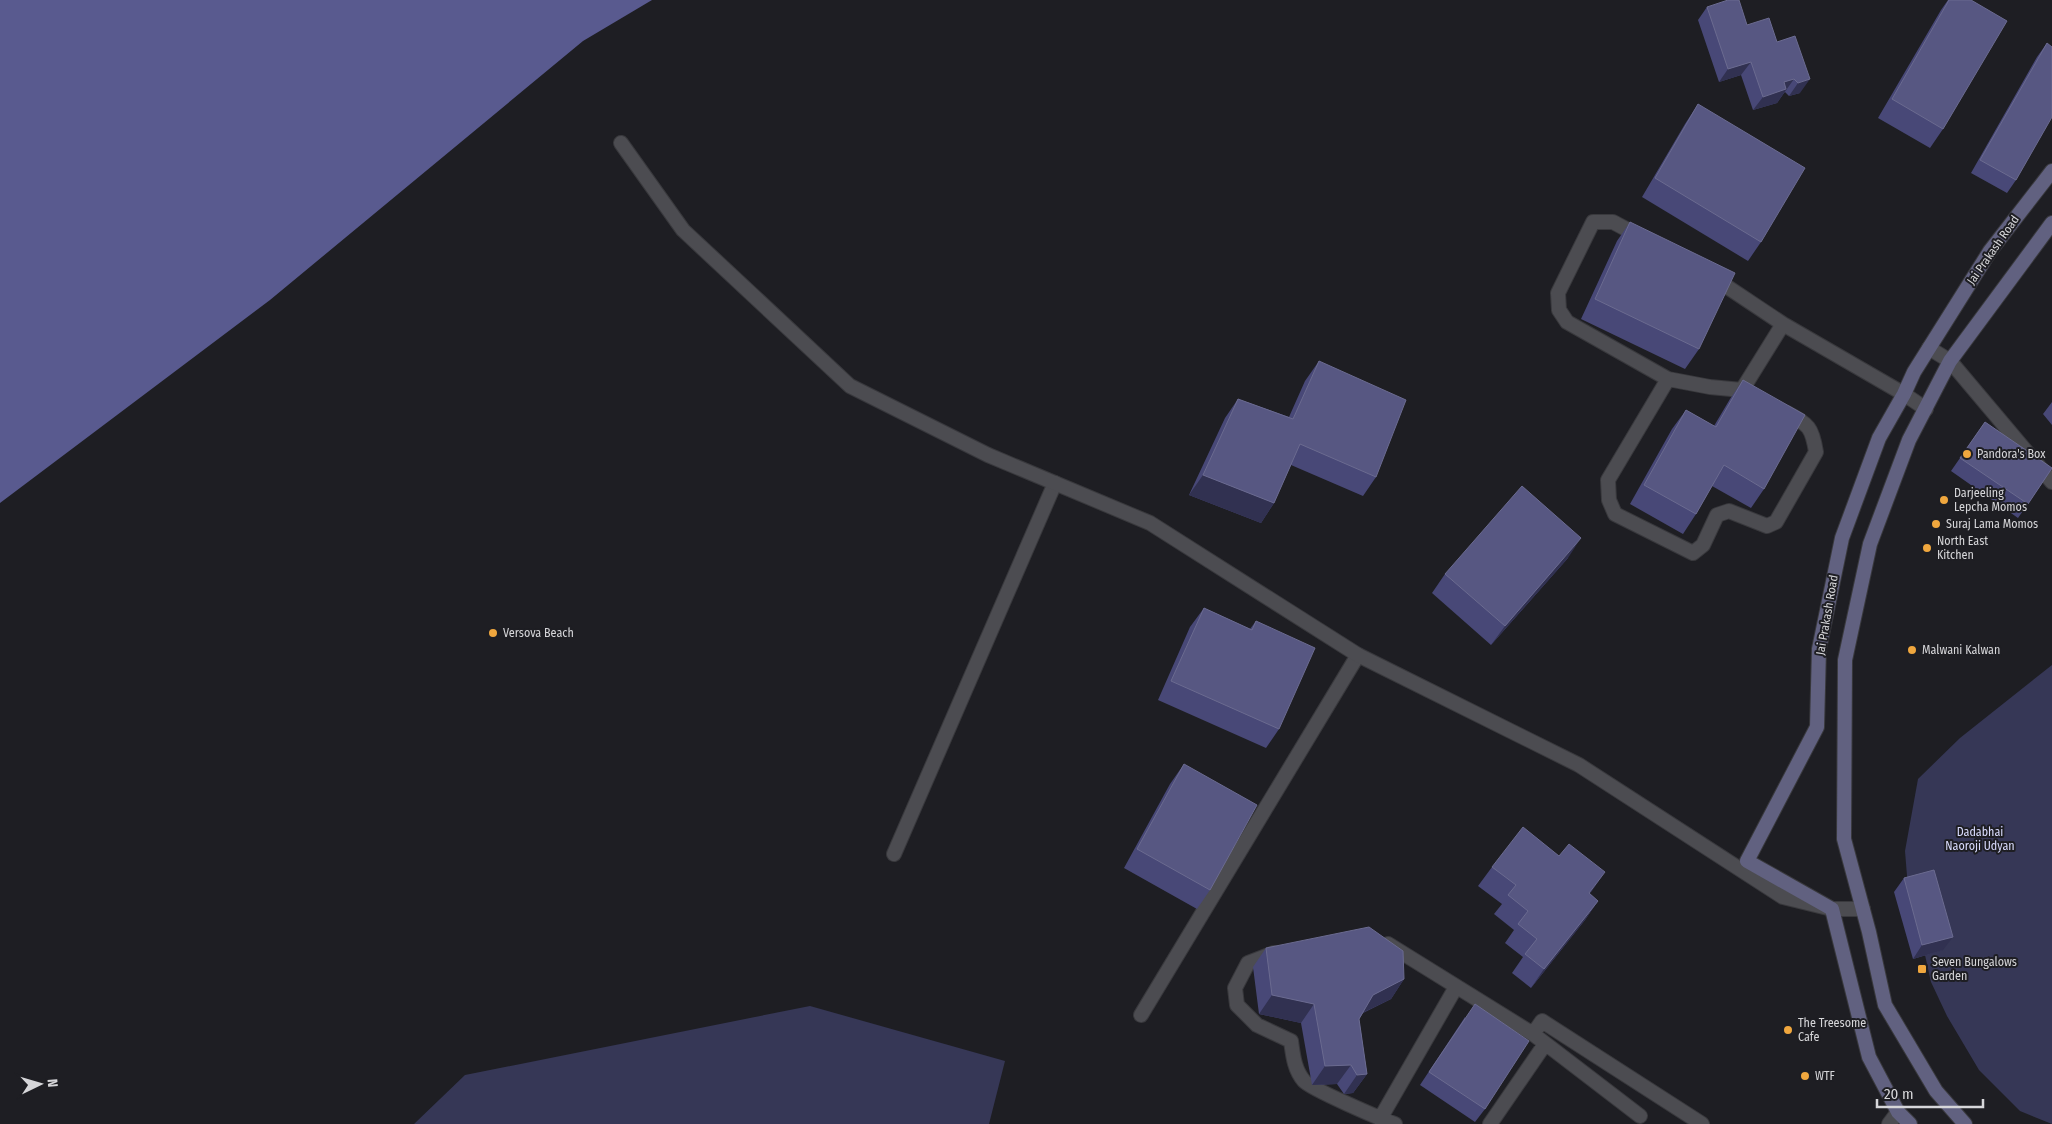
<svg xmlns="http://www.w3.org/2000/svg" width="2052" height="1124" font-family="'Fira Sans Condensed',sans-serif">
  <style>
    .green { fill: #363756 }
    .water { fill: #595a8f }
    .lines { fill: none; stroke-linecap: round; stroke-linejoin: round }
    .service-casing { stroke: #39393d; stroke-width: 16 }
    .minor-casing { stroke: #39393d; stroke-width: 16 }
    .tertiary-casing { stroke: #39393d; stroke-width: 16 }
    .secondary-casing { stroke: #39393d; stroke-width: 16 }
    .service { stroke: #4c4c51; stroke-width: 14 }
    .minor { stroke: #4c4c51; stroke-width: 14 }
    .tertiary { stroke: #4c4c51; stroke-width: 14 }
    .secondary { stroke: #616180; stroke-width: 14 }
    .wall { fill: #484877 }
    .shaded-wall { fill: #313151 }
    .building { fill: #575782; stroke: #6b6b90 }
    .poi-dot { fill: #f0a73e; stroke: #1e1e23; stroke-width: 2 }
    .labels { text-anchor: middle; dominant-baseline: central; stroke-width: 4; stroke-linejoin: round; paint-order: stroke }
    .street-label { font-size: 12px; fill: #d6d6d9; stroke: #1e1e23 }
    .poi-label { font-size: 12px; fill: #d6d6d9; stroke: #1e1e23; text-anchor: start }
    .park-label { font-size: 12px; fill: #d9dbfd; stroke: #1e1e23 }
  </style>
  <rect width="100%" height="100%" fill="#1e1e23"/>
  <!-- green -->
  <path class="green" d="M2052 665V1124L2020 1111 1979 1070 1947 1016 1931 982 1925 955 1943 950 1908 888 1905 851 1918 779 1960 738Z
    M810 1006 1005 1061 989 1124H414L465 1075Z"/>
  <!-- water -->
  <path class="water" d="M0 0H652L583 41 270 300 0 503Z"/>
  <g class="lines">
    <defs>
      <path id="service" d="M894 854 1055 483
        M1141 1015 1358 655"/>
      <path id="minor" d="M621 143 683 230 850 386 988 455 1150 523 1358 655 1579 765 1783 897 1832 909H1863
        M1641 237 1613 222H1593L1558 293 1559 310 1567 322 1668 379 1710 387 1742 390 1783 324
        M1714 278 1783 324 1904 394 1926 409
        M1929 348 1950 361 2052 482
        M1668 379 1608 480 1609 500 1615 514 1693 553 1703 545 1717 515 1729 511 1767 526 1776 522 1816 452C1812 427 1809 425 1787 413
        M1388 944 1533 1034 1542 1021 1702 1124
        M1274 953 1248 963 1235 988 1237 1005 1257 1025 1291 1041C1293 1055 1294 1069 1304 1081 1311 1089 1381 1119 1395 1124
        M1533 1034 1640 1116
        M1380 1119 1456 987
        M1490 1124 1545 1044"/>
      <path id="tertiary" d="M1889 1124 1898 1112"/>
      <path id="secondary" d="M1910 1124 1898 1112 1869 1057 1832 909 1747 861 1817 727 1819 649 1842 538 1879 438 1904 394 1914 372 1990 251 2052 171
        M1965 1124 1936 1091 1885 1005 1869 932 1844 839 1845 660 1870 544 1909 440 1950 361 2052 223"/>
    </defs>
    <!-- service casing -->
    <use href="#service" class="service-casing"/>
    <!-- minor casing -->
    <use href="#minor" class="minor-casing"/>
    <!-- tertiary casing -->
    <use href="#tertiary" class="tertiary-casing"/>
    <!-- secondary casing -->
    <use href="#secondary" class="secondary-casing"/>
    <!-- service -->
    <use href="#service" class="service"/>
    <!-- minor -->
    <use href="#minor" class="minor"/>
    <!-- tertiary -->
    <use href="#tertiary" class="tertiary"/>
    <!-- secondary -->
    <use href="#secondary" class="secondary"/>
  </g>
  <!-- wall -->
  <path class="wall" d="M1948 0H1971L1943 129 1930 148 1878 118 1941 10Z
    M1707 7 1747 25 1777 42 1795 36 1800 93 1789 96 1785 92 1784 93 1777 103 1753 110 1741 75 1719 82 1698 20Z
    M2047 43 2016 180 2007 193 1971 173 2037 57Z
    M1698 104 1761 242 1748 261 1642 197 1685 124Z
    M1630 222 1699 349 1685 369 1581 319 1617 241Z
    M1319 361 1376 477 1363 496 1291 465 1274 503 1261 523 1189 495 1225 418 1238 399 1289 417 1305 381Z
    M1743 380 1764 489 1751 508 1712 486 1696 514 1683 534 1630 504 1672 429 1686 410 1714 426 1730 399Z
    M2052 402V425L2043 414Z
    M1985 422 2052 469 2018 518 1951 471Z
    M1568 558 1491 645 1432 593 1445 574Z
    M1204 608 1250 629 1256 621 1279 729 1266 748 1158 700 1190 627Z
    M1184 764 1210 890 1197 909 1124 868 1170 784Z
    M1492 867 1590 894 1598 901 1585 920 1531 988 1512 973 1523 957 1505 943 1514 930 1494 914 1502 904 1478 886Z
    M1904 878 1943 950 1913 959 1894 892Z
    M1266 948 1404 979 1391 999 1363 1013 1359 1019 1367 1074 1353 1093 1344 1094 1337 1084 1312 1085 1301 1023 1259 1014 1253 967Z
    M1465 1017 1485 1109 1475 1122 1420 1085Z"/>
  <!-- shaded-wall -->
  <path class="shaded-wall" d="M1751 62 1741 75 1719 82 1728 69Z
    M1794 79 1777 103 1753 110 1763 97 1784 82Z
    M1810 79 1800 93 1789 96 1798 83Z
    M1203 475 1274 503 1261 523 1189 495Z
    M1581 538 1568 558 1491 645 1505 626Z
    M1605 872 1592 891 1575 912 1589 893Z
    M1598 901 1585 920 1531 988 1544 969Z
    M1953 937 1943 950 1913 959 1922 945Z
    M1404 979 1391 999 1360 1014 1373 995Z
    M1272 995 1314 1004 1301 1023 1259 1014Z
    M1351 1065 1337 1084 1312 1085 1325 1066Z
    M1367 1074 1353 1093 1344 1094 1357 1075Z"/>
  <!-- building -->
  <path class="building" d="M1728 0H1739L1747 25 1769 18 1777 42 1795 36 1810 79 1798 83 1794 79 1784 82 1786 89 1763 97 1751 62 1728 69 1707 7Z
    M1949 0H1971L2007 21 1943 129 1892 99Z
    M2047 43 2052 47V117L2016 180 1980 160Z
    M1698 104 1805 168 1761 242 1655 178Z
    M1630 222 1735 273 1699 349 1595 299Z
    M1319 361 1406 400 1376 477 1300 444 1274 503 1203 475 1238 399 1293 419Z
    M1743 380 1805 415 1764 489 1724 465 1696 514 1644 485 1686 410 1716 427Z
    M1985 422 2052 468 2028 504 1960 458Z
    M1522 486 1581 538 1505 626 1445 574Z
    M1204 608 1252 630 1256 621 1315 648 1279 729 1171 681Z
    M1184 764 1257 805 1210 890 1137 849Z
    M1523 827 1559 856 1569 844 1605 872 1589 893 1598 901 1544 969 1525 954 1537 939 1518 924 1528 911 1508 895 1516 885 1492 867Z
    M1934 870 1953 937 1922 945 1904 878Z
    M1369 927 1403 951 1404 979 1373 995 1359 1019 1367 1074 1357 1075 1351 1065 1325 1066 1314 1004 1272 995 1266 948Z
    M1475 1004 1529 1041 1485 1109 1429 1072Z"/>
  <!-- markers -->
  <g class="poi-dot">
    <circle cx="1967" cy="454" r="5"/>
    <circle cx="1944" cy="500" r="5"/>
    <circle cx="1936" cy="524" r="5"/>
    <circle cx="1927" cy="548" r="5"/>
    <circle cx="493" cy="633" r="5"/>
    <circle cx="1912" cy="650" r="5"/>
    <rect x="1917" y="964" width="10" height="10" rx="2.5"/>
    <circle cx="1788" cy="1030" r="5"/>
    <circle cx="1805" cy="1076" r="5"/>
  </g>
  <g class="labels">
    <!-- street labels -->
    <g class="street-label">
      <text transform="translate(1993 250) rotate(-55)">Jai Prakash Road</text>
      <text transform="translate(1827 615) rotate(-80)">Jai Prakash Road</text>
    </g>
    <!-- poi labels -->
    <g class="poi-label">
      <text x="1977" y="454">Pandora's Box</text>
      <text x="1954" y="493">Darjeeling<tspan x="1954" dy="14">Lepcha Momos</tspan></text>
      <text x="1946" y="524">Suraj Lama Momos</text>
      <text x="1937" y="541">North East<tspan x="1937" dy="14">Kitchen</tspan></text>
      <text x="503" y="633">Versova Beach</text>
      <text x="1922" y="650">Malwani Kalwan</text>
      <text x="1932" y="962">Seven Bungalows<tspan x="1932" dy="14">Garden</tspan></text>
      <text x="1798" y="1023">The Treesome<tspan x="1798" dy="14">Cafe</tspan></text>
      <text x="1815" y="1076">WTF</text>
    </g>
    <!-- park labels -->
    <g class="park-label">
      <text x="1980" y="832">Dadabhai<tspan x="1980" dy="14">Naoroji Udyan</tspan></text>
    </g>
  </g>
  <!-- north arrow -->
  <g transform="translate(40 1084) rotate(85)" stroke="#1e1e23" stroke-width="4" paint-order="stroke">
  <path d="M0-4L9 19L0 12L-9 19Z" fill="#d6d6d9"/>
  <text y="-8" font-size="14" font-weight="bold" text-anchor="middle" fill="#d6d6d9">N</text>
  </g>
  <!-- scale -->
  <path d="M1877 1099v8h106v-8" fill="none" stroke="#d6d6d9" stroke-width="2.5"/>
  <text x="1884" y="1099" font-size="15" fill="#d6d6d9" stroke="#1e1e23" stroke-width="4" paint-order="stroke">20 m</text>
</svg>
